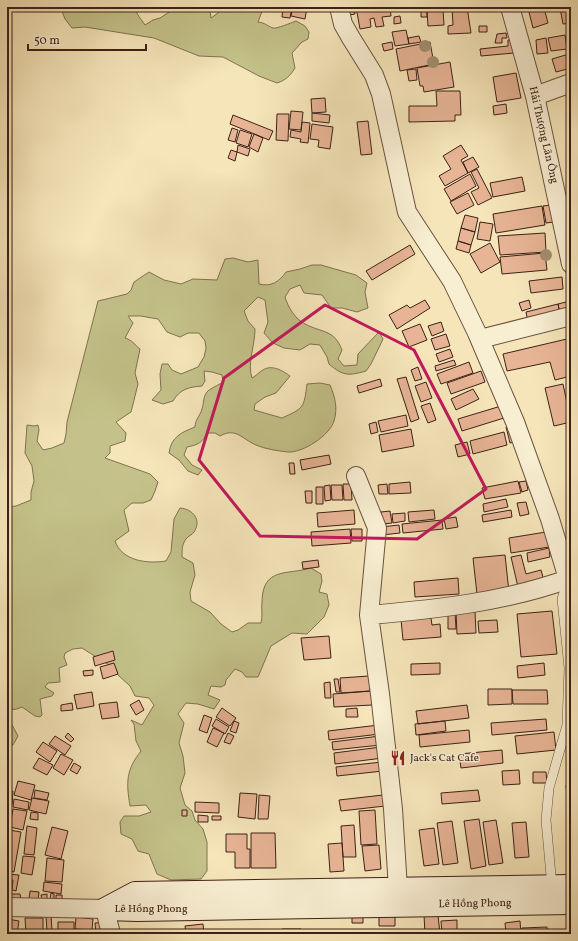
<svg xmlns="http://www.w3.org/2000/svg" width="578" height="941" font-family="Vollkorn,serif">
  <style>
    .green { fill: #c4c28a; stroke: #807250 }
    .building { fill: #e7b495; stroke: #3d2117 }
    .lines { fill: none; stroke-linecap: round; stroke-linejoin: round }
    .lane-casing { stroke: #6b5240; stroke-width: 10 }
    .street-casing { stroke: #6b5240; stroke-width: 20 }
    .secondary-casing { stroke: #3d2117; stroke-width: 24 }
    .lane { stroke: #f8eed2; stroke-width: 9 }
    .street { stroke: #f8eed2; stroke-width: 18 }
    .secondary { stroke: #f8eed2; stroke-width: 22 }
    .tree { fill: #a28f70 }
    .marked { fill: none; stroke: #c2185b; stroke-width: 3; stroke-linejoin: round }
    .labels { text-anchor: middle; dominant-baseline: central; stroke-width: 3; stroke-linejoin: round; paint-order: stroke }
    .street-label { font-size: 11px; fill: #3d2117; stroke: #f8eed2 }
    .poi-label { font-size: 11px; fill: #3d2117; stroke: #f8eed2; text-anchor: start }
  </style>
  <rect width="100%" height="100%" fill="#f5e5b9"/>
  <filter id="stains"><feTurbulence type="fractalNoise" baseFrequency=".005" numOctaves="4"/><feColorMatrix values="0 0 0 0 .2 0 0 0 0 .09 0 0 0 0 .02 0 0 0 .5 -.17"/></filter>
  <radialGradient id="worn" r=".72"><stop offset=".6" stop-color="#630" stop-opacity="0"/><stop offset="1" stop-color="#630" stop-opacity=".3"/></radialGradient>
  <!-- green -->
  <path class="green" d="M65 7H119L120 10 135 7C136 14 141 19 145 25L153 20 160 18 177 7H206L210 11 211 18 218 13 222 7H236L242 11 249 7H261L263 9 258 22C266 23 267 26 273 28 276 29 291 23 296 21L305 26 309 32 308 39 302 42 292 53 295 68C290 76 286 80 277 83L259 76 223 57 199 56 154 38 85 27 72 28 65 19 62 11Z
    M233 258 248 262 258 260 259 284C271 287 279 282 286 272L300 269 312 265H321L356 275 367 283 365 292 368 308 357 312 342 308H331L322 295 304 293 300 285 290 289 285 297C288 307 295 319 305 324 322 333 334 329 342 350L338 359 344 366 357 365 358 354 379 332 383 339 371 364 366 371C348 376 343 376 329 364L327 357 320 345 310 344 300 350 284 348 273 343 264 333 268 322 265 300 258 297 244 311 248 321 255 329C255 345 247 364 252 378 256 376 259 372 263 370 272 364 283 371 290 376L276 393 265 397 255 404 254 410 282 418C304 408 304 408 307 384L320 383 330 385C335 397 338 408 334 421 330 435 303 453 288 452 278 451 265 449 256 445 242 439 236 427 220 436L215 433H207C203 442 198 445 187 447L184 455 192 465 202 470 198 475 188 471 179 460 169 453C171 437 182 432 195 427 195 420 200 416 202 409 204 403 203 397 207 392 209 389 219 385 223 382L222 375 212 372 204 371 205 381 202 386C189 387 180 389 173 401L163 404 152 400 161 390 160 374 162 364H168L172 370 181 374 198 367 204 357 206 348 205 341 199 333H188L180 337 167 332 158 319 141 316H128L133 323 125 338C132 340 135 345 140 349L135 373 138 384 131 412 116 422 126 433 125 441 110 446V453L105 458 150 474 158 482 155 491 151 500 143 503H132L124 510 129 531 115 541C122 561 147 564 166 561L171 552 174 519 180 508C193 509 202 520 194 532 192 535 188 536 186 539 182 544 182 550 182 557L193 563 195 575 190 592 191 601 210 612 221 624 232 632 238 630 248 623H261C263 615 261 609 262 601 263 567 287 575 311 568L321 574 322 581 319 592 327 594 329 605 324 617 307 634 292 633 271 646 258 677H246L242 672 235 669 226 680 225 685 221 687 211 686 208 695 220 700 214 709 198 704 186 703 178 714 184 723 179 743 183 756 185 773 180 788 185 805 192 811 195 820 203 829 207 842V871L201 879 171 880 157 874 149 854 138 851 132 839 121 834 120 822 124 816H139L151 812 146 805 130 806C126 782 126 770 141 751L136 741 134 724 131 720 142 725 154 705 149 698 135 696 130 686 118 675 116 669C104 662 93 655 82 648L73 649 65 653 64 657 67 665 59 668 60 682 48 683 45 687 54 693 52 696 40 699 42 715 40 717 35 716 22 707 17 709 9 710 7 707V507L16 506 31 500V492L34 481 32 466 25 453 27 425 34 426 38 425 39 430 37 441 43 450 52 448 64 443 66 434 67 422 98 301 127 294 131 290 134 282 149 272 164 280 181 284 193 279 217 280 225 259Z
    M7 722 11 723 18 736 13 745 7 746Z"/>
  <!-- building -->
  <path class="building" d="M283 7H292L290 18 282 17Z
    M293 7H307L305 19 291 16Z
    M342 7H354L355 14 343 16Z
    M356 7H372L373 9 390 7 391 16 382 17 384 26 376 27 374 18 370 19 371 27 360 29Z
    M452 7H467L471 33 448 34V26L453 25Z
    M566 7H571V23L563 24 560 8Z
    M544 8 548 23 533 28 529 12Z
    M443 10 444 25 428 26 427 11Z
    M421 11H427V17H421Z
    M400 16 401 23 394 24V17Z
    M479 26H487V32H479Z
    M571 28V52L567 29Z
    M406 30 409 44 395 46 392 32Z
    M506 33 507 38H502V43H495L497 34Z
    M565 35 567 49 551 51 548 38Z
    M419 36 421 42 409 44 408 38Z
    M546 38 548 53 537 54 536 40Z
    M513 39 514 53 481 56 480 49 508 46V40Z
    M392 42 393 49 384 51 382 44Z
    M430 42 434 64 400 71 396 49Z
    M569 54 571 68 556 72 552 59Z
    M450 62 454 87 424 92 423 86H420L417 68Z
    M416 69 417 80 409 81 407 70Z
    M516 73 521 98 497 102 493 77Z
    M436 91H460L461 115H455V121L409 122V106H437Z
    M325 98 326 112 312 113 311 99Z
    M506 104 507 113 494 115 493 106Z
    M291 111 303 112 301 130 289 129Z
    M571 112V124H570L567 113Z
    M312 113 330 115 329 123 312 121Z
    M277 114H289L288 141 276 140Z
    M233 115 273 131 269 140 230 124Z
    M368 121 372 154 361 155 357 122Z
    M302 122 310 123 308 143 300 142 301 139 290 137 291 130 301 132Z
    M312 124 333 127 330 149 318 147 319 140 310 139Z
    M232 128 238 130 235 142 228 140Z
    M240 130 252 134 248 147 236 143Z
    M254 134 263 138 258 152 249 147Z
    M238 145 250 149 248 156 237 152Z
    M461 145 468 156 461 160 468 173 445 186 439 176 451 169 443 156Z
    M231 150 237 152 235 161 228 158Z
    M473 157 479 167 468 173 463 162Z
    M477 169 492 198 478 205 471 192 479 188 471 172Z
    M470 174 476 186 451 201 444 189Z
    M522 177 525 191 493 197 490 183Z
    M468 193 474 205 457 214 450 202Z
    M551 205 554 222 546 223 543 206Z
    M542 206 545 225 496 233 493 214Z
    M465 215 478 218 475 232 461 228Z
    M480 222 493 224 490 241 477 239Z
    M461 228 475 232 471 245 458 241Z
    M545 233 546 252 500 255 498 236Z
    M458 241 471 245 469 253 456 249Z
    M490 243 500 262 481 273 470 254Z
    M410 245 415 254 372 280 366 271Z
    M545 253 547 270 502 274 500 257Z
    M562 277 563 289 531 293 529 281Z
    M425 300 430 308 397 329 389 315 407 305 410 308Z
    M529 300 531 308 522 311 519 303Z
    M570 301 571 311 560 314 558 304Z
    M558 304 560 314 528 322 526 312Z
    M441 322 444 331 432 336 428 326Z
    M420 324 427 340 409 347 402 331Z
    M446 334 450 346 435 350 431 339Z
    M571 338V380L568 381 567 377 555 380 550 362 507 371 503 354Z
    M450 349 453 357 439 362 436 354Z
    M454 360 456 365 436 371 435 366Z
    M469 362 473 373 441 384 437 374Z
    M418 367 422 379 415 381 411 370Z
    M481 371 485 382 451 394 447 383Z
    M406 377 419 419 411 422 397 379Z
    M380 379 382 386 359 393 357 386Z
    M426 382 432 398 421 402 415 386Z
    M563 384 571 422 554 426 545 388Z
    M473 389 479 399 456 410 451 399Z
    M430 403 436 420 428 423 421 406Z
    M501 406 504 418 462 431 458 419Z
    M406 415 408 426 381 432 378 421Z
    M376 422 378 432 371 434 369 424Z
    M514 425 518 441 510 443 506 427Z
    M411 429 414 446 382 452 379 435Z
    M504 432 507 445 473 454 470 441Z
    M467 442 470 454 458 457 455 445Z
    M329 455 331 464 302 470 300 460Z
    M289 463H294L295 474H290Z
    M518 481 521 493 485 499 482 488Z
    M526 481 528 490 522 492 519 482Z
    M410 482 411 493 389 494V484Z
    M343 484H351L352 500H344Z
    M387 484 388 494H379L378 485Z
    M330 485 331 500 325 501 324 486Z
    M331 485H342L343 500H332Z
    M316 487H323V504H316Z
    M305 491H312V503H306Z
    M506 499 508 507 484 512 483 504Z
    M526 502 529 514 520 516 517 503Z
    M354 510 355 524 318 527 317 513Z
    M434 510 435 519 409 522 408 512Z
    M511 510 512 517 483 522 482 515Z
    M390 511 392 523 383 524 381 512Z
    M405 513V521L393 523 392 514Z
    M456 517 458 527 446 529 444 519Z
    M442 520 443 529 403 533 402 524Z
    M399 525 400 533 382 535 381 527Z
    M350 529 351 543 312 546 311 532Z
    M351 529H362V541H352Z
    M546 532 549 547 511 553 509 538Z
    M549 548 550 557 528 562 527 553Z
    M505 555 509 592 477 594 473 558Z
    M521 555 526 574 541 570 544 581 518 587 511 557Z
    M318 560 319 567 303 569 302 562Z
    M458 578 459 594 415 597 414 582Z
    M456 611H475L476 633 457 634Z
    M552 611 557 654 521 657 517 614Z
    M455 612 456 629H448V613Z
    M431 618 432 625 440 624 441 637 403 640 401 620Z
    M497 620 498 632 479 633 478 621Z
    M329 636 331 658 304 660 301 638Z
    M113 651 115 660 95 666 93 657Z
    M114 663 118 674 103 679 100 667Z
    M440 663V674L411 675V664Z
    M544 663 545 675 518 678 517 666Z
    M93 670V675L84 676 83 671Z
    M369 676 370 691 341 693 340 678Z
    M334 679H338L340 692H336Z
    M330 682 331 698H325L324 683Z
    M488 689H512V704L488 705Z
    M512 690H547L548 704H513Z
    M371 691 372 705 334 707 333 694Z
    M92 692 94 706 77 709 74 695Z
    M139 700 144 710 136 715 130 705Z
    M117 702 119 717 102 719 99 704Z
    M72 703 73 710 61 711V705Z
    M467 705 469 718 418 724 416 711Z
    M222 708 236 718 230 726 216 717Z
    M357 708 358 717H346V709Z
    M204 715 212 718 207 733 199 730Z
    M216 719 229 727 225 734 212 726Z
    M546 719 547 730 492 735 491 723Z
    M234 721 239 723 236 733 230 731Z
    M445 721 446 731 416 735 415 724Z
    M379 725 380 734 329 740 328 731Z
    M213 728 224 733 217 747 207 742Z
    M469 730 470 742 420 747 419 735Z
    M554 732 556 750 517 754 515 736Z
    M68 733 74 739 71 742 65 737Z
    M228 733 234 736 230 744 224 742Z
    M55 736 71 746 65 755 49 744Z
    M380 736 381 745 333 750 332 742Z
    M43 742 57 751 50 762 36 752Z
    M381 747 383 758 335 764 334 753Z
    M502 750 503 763 461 768 459 754Z
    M61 754 73 760 64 775 53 768Z
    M39 758 53 765 47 775 33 768Z
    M382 762 383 771 337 776 336 767Z
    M74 763 81 767 77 774 70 770Z
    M519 770 520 784 503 785 502 771Z
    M533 772H546L547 783H533Z
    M18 781 35 785 31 800 14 795Z
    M566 785H571V809H568Z
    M35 790 49 793 47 800 34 798Z
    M478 790 480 801 442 804 441 793Z
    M8 791H13L12 805 7 804Z
    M240 793 257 794 255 819 238 817Z
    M259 795 270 796 268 819H258Z
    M383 795 385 806 341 811 339 800Z
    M32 798 49 801 46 814 29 810Z
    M14 799 29 802 28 810 13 807Z
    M195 802 219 803V813L195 812Z
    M13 809 27 811 23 830 10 827Z
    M182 810H187V816H182Z
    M375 810 377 844 361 845 359 811Z
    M31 812 38 813V820L30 819Z
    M198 815 208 816V822H198Z
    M212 816H221V820H212Z
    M479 819 486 866 471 869 464 821Z
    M496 820 503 863 489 865 483 822Z
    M452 821 458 863 443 865 437 823Z
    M526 822 529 857 515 858 512 823Z
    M354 825 356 857H343L341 826Z
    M27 826 37 828 34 855 24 854Z
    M52 827 68 831 61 859 45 855Z
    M434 828 439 864 424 866 419 830Z
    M9 830 21 832 14 872 7 870V843Z
    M251 833H275L276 868H251Z
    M226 834H247V849H250V868H235V852H226Z
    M342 843 344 871 330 872 328 844Z
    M379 845 381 869 365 871 362 846Z
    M23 856 35 857 32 875 21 873Z
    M47 858 64 860 62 882 45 881Z
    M7 874 19 875 16 891 12 890 13 880H7Z
    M7 881 11 882 10 893H7Z
    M44 882 62 884 61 894 43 891Z
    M30 891 39 892 38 900 29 899Z
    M51 893 54 894V900L50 899Z
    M11 894H20L21 900 12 901Z
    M47 894V900H42L41 895Z
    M56 895H62V900H56Z
    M352 912H363V923H352Z
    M46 915H51L52 932H47Z
    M424 915H438L440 934H425Z
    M379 916H395V926H379Z
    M76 917 93 919 92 930 75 929Z
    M25 918H43V934H26Z
    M7 919 19 921 17 934H7Z
    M457 920V934H442L441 921Z
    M520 921 521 934H506L505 923Z
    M58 922H74V934H58Z
    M107 922 108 934H96L95 923Z
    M203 924 204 934H186L185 926Z
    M547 927 548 934H523L522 928Z
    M282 929H301L302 934H282Z
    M329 930V934H315L314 931Z
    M397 930H412V934H397Z
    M185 931 186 934H170V932Z
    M379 931H394V934H379Z"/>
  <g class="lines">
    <defs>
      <path id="lane" d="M552 887 546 820 549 788 567 725 569 668 562 599 568 579"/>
      <path id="street" d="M339 7 343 24 351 38 374 75 381 94 407 212 452 281 477 333 515 422 550 519 568 579
        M510 7 535 96 571 264
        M535 96 571 83
        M480 339 571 316
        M356 476 377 528 369 615 380 694 393 809 398 889
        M369 615C437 609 506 602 571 578
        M7 907 105 909 111 934"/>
      <path id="secondary" d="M571 886 135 893 105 909 137 910 571 903"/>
    </defs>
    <!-- lane casing -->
    <use href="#lane" class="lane-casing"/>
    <!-- street casing -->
    <use href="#street" class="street-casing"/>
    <!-- secondary casing -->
    <use href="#secondary" class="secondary-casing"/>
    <!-- lane -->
    <use href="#lane" class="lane"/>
    <!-- street -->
    <use href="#street" class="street"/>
    <!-- secondary -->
    <use href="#secondary" class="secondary"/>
  </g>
  <!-- trees -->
  <g class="tree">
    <circle cx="425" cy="46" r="6"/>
    <circle cx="433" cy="62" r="6"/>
    <circle cx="546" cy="255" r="6"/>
  </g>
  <!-- marked area -->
  <path class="marked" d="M325 305 414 350 486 489 417 539 260 536 199 460 224 378Z"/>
  <!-- icons -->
  <defs>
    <symbol id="restaurant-bare" viewBox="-9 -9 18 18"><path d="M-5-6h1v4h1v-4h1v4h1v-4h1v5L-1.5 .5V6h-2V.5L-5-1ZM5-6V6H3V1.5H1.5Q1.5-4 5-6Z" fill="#8f2418" stroke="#f8eed2" stroke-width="2.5" paint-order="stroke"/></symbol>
  </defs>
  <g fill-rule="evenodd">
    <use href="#restaurant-bare" x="387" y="747" width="22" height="22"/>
  </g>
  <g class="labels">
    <!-- street labels -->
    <g class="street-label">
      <text transform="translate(543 135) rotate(77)">Hải Thượng Lãn Ông</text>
      <text transform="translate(475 904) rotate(-1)">Lê Hồng Phong</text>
      <text x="151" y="909">Lê Hồng Phong</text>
    </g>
    <!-- poi labels -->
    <g class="poi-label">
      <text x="410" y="758">Jack's Cat Cafe</text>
    </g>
  </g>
  <!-- margin -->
  <rect width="578" height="941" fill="none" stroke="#f5e5b9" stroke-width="24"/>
  <rect x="8" y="8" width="562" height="925" fill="none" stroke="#3d2117" stroke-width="2"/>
  <rect x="12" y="12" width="554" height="917" fill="none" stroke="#3d2117"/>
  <!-- scale -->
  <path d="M28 44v6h118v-6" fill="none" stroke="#3d2117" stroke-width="2"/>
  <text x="34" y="44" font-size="12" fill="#3d2117" stroke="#f8eed2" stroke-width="3" paint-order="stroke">50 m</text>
  <rect width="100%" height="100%" filter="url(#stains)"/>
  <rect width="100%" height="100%" fill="url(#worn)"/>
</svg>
